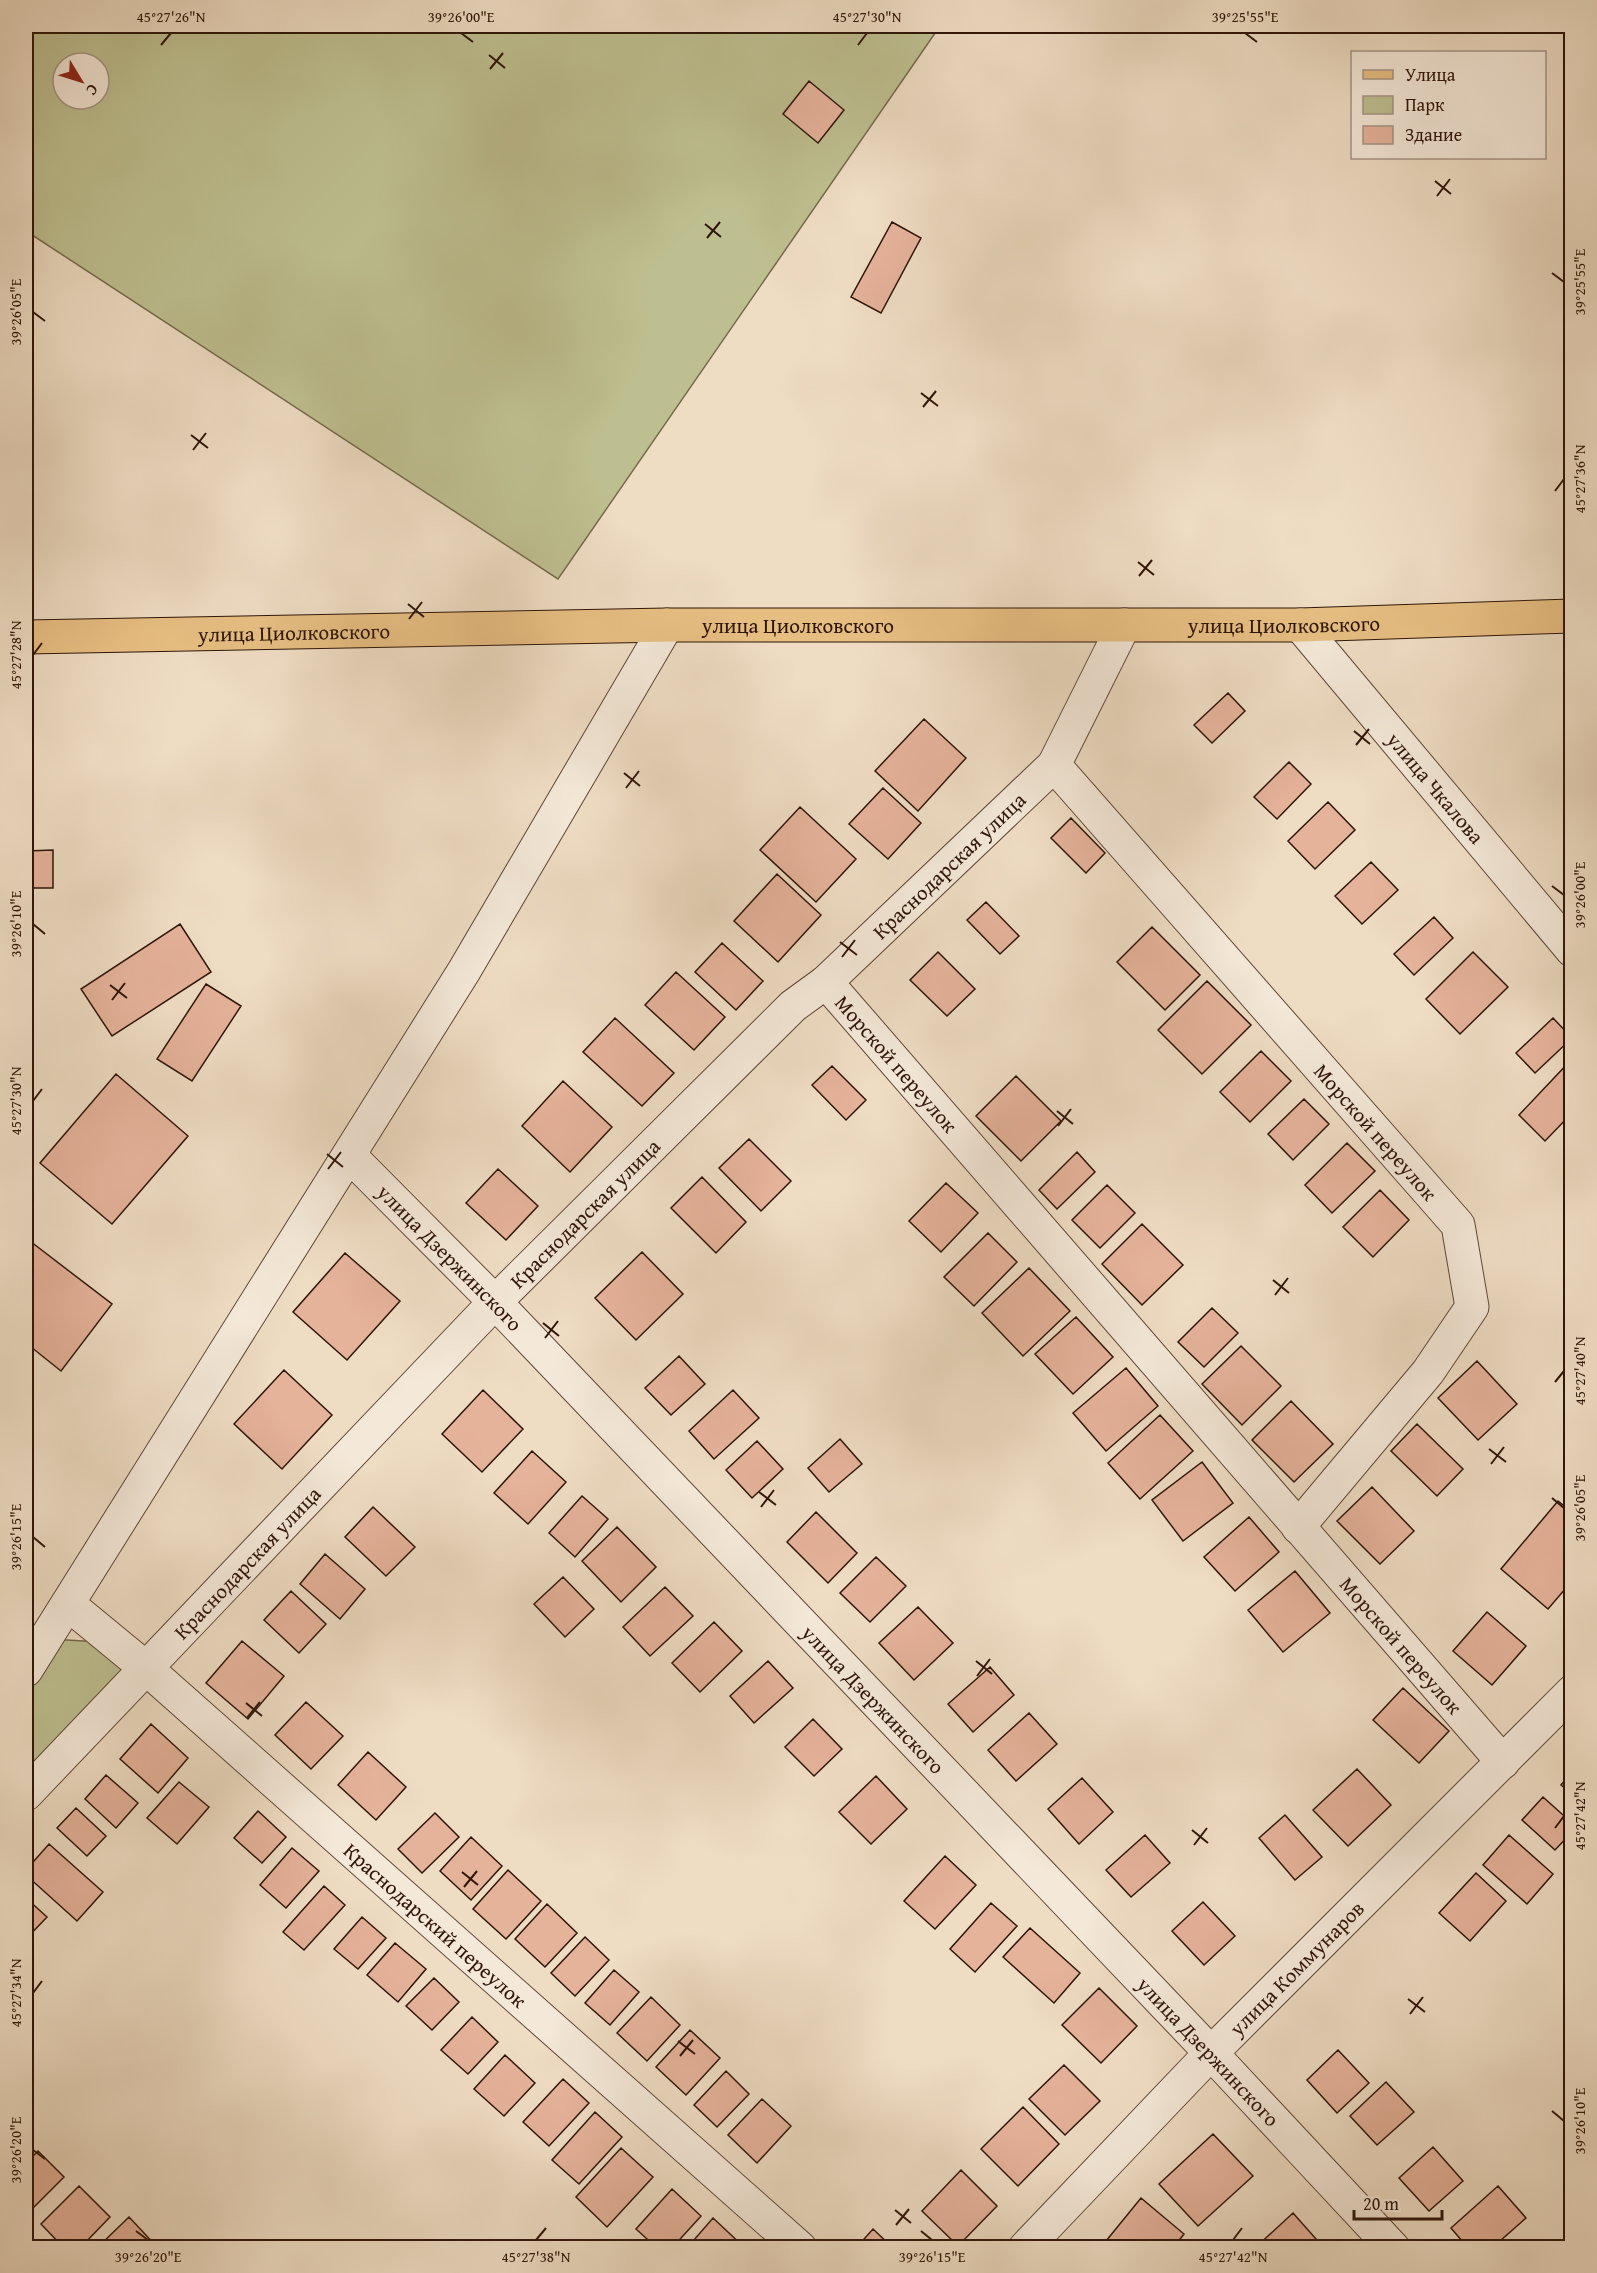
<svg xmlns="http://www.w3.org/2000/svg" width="1597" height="2273" font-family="'Gentium Book Plus',serif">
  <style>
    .green { fill: #bebf90; stroke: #766a4c; stroke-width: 1.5; fill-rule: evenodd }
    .building { fill: #e5b29a; stroke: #2f1509; stroke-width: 1.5 }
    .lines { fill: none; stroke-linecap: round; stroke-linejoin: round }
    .minor-casing { stroke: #5f4738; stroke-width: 35 }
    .major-casing { stroke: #2f1509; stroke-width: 35 }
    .minor { stroke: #f4e8d8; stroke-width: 33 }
    .major { stroke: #e7be82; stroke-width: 33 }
    .ticks { fill: none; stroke: #2f1509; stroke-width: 2 }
    .labels { text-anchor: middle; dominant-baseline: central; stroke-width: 4.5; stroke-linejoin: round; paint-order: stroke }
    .street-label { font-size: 21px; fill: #2f1509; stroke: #f4e8d8 }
    .neatline { fill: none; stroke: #2f1509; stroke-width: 2 }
    .ticks-label { font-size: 15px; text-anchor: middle; fill: #2f1509 }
  </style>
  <rect width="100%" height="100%" fill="#eedcc3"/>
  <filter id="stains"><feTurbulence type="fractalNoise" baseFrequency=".00333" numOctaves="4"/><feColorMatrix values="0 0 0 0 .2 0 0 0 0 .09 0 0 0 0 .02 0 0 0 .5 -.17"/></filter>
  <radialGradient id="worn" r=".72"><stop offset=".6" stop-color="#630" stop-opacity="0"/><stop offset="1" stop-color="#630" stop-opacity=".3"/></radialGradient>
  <!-- green -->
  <path class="green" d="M26 26H940L558 579 26 231ZM63 63H99V99H63Z
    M50 1639 100 1642 126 1669 26 1775V1679Z"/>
  <!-- building -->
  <path class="building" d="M809 81 844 110 818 143 783 114Z
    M892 222 921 238 881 313 851 297Z
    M1228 693 1245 711 1212 743 1194 725Z
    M924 719 966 758 918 811 875 771Z
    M1289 762 1311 784 1277 819 1254 797Z
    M883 788 921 823 888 859 849 824Z
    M1328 802 1355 830 1315 869 1288 841Z
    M800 807 856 859 816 902 760 850Z
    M1071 818 1105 853 1086 873 1051 838Z
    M53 850V888H26V851Z
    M1371 862 1398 890 1362 924 1335 896Z
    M777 874 821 915 778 962 734 921Z
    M986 902 1019 936 1000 954 967 920Z
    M1434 917 1453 938 1414 975 1394 954Z
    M180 924 211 972 112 1036 81 989Z
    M1152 927 1200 975 1165 1010 1117 962Z
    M722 943 763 981 736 1010 695 972Z
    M938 952 975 989 947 1016 910 980Z
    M1473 952 1508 987 1460 1034 1426 999Z
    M676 972 725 1017 694 1050 645 1005Z
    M1207 981 1251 1025 1202 1074 1158 1030Z
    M206 984 241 1006 192 1081 157 1059Z
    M615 1018 674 1073 642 1106 583 1052Z
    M1553 1018 1572 1038 1535 1073 1516 1053Z
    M1261 1051 1291 1081 1250 1122 1220 1092Z
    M1572 1059V1113L1545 1141 1519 1115Z
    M832 1066 866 1100 846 1120 812 1085Z
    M116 1074 188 1136 112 1224 40 1163Z
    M1016 1076 1061 1121 1021 1161 976 1116Z
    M563 1081 612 1127 570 1172 522 1126Z
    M1304 1099 1329 1124 1293 1160 1268 1134Z
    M749 1139 791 1181 761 1211 719 1168Z
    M1347 1143 1375 1171 1332 1213 1305 1185Z
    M1077 1152 1095 1172 1057 1209 1039 1190Z
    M498 1169 538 1206 506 1240 466 1203Z
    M702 1177 746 1222 716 1253 671 1208Z
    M946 1183 978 1213 941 1252 909 1221Z
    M1107 1185 1135 1213 1100 1248 1072 1220Z
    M1380 1190 1409 1220 1373 1257 1343 1227Z
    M1142 1224 1183 1265 1142 1305 1102 1264Z
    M988 1233 1017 1262 974 1306 944 1277Z
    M26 1238 112 1304 61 1371 26 1343Z
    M642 1252 683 1294 636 1340 595 1298Z
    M345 1253 400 1301 347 1360 293 1312Z
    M1029 1268 1070 1311 1023 1356 982 1313Z
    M1212 1308 1238 1333 1204 1367 1178 1342Z
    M1076 1317 1113 1357 1073 1394 1035 1354Z
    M1241 1346 1281 1386 1242 1425 1202 1384Z
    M679 1356 705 1384 671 1415 645 1388Z
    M1477 1361 1517 1404 1478 1440 1438 1398Z
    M1126 1368 1158 1406 1106 1451 1073 1413Z
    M284 1370 332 1415 282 1469 234 1424Z
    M483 1390 523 1429 482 1472 442 1434Z
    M733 1390 759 1418 714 1459 689 1431Z
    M1291 1401 1333 1444 1294 1482 1252 1440Z
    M1160 1415 1193 1451 1140 1499 1108 1463Z
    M1417 1424 1463 1469 1437 1496 1391 1451Z
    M840 1439 862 1464 829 1492 808 1468Z
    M757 1441 783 1469 752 1498 726 1470Z
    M532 1451 566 1482 528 1524 494 1493Z
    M1202 1462 1233 1503 1183 1541 1152 1500Z
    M1372 1487 1414 1531 1380 1564 1337 1521Z
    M582 1496 608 1519 575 1557 549 1533Z
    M1558 1501 1572 1512V1581L1548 1609 1501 1569Z
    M373 1507 415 1547 386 1576 345 1537Z
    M816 1512 857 1553 828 1583 787 1542Z
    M1249 1517 1279 1552 1235 1591 1204 1557Z
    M617 1527 656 1567 621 1602 582 1561Z
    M325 1554 365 1589 340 1619 300 1584Z
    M876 1557 906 1586 870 1622 840 1593Z
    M1295 1571 1330 1613 1283 1652 1248 1610Z
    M563 1577 594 1609 565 1637 534 1604Z
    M665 1587 693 1616 650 1656 623 1627Z
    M291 1591 326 1624 299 1653 264 1620Z
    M918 1607 953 1643 914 1680 879 1643Z
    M1487 1612 1526 1646 1492 1685 1453 1651Z
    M714 1622 742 1651 700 1692 672 1663Z
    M242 1641 284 1676 248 1719 206 1683Z
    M768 1661 793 1688 754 1723 730 1696Z
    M990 1667 1014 1695 973 1732 948 1704Z
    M1403 1688 1449 1731 1419 1763 1373 1720Z
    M306 1702 343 1736 311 1769 275 1735Z
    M1029 1713 1057 1744 1016 1781 988 1750Z
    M813 1719 842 1749 814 1776 785 1747Z
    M151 1724 188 1758 158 1793 120 1759Z
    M368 1752 406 1787 376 1820 338 1785Z
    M1357 1769 1391 1805 1348 1846 1313 1810Z
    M1572 1772V1794L1561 1785Z
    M106 1775 138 1803 116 1828 85 1799Z
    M876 1776 907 1809 871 1844 839 1812Z
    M1082 1778 1113 1812 1079 1844 1048 1809Z
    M179 1782 209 1807 177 1844 147 1818Z
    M1543 1797 1572 1823V1832L1555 1850 1522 1820Z
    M76 1808 106 1836 87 1856 57 1828Z
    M258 1811 286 1837 262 1863 234 1838Z
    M435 1813 459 1837 422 1873 398 1849Z
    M1285 1815 1322 1857 1295 1880 1259 1838Z
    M1145 1835 1170 1863 1131 1897 1106 1870Z
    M1509 1835 1553 1874 1527 1904 1483 1865Z
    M471 1837 502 1866 471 1900 440 1871Z
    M49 1844 103 1892 77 1921 26 1875V1870Z
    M292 1848 319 1871 286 1908 260 1885Z
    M945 1856 976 1885 935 1929 904 1901Z
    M508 1870 541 1901 506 1939 473 1909Z
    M1476 1873 1506 1901 1470 1941 1439 1913Z
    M324 1886 345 1905 304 1950 283 1932Z
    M26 1898 47 1917 26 1939Z
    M1203 1902 1235 1936 1204 1965 1172 1931Z
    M991 1903 1017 1926 975 1972 950 1949Z
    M547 1904 577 1933 545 1967 515 1939Z
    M362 1917 386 1938 358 1969 334 1949Z
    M1030 1928 1080 1973 1054 2003 1003 1957Z
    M585 1937 609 1960 575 1996 551 1973Z
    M395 1943 426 1969 398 2002 367 1975Z
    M614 1970 639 1992 610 2025 585 2003Z
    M434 1978 459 2002 432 2030 406 2006Z
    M1099 1988 1137 2026 1101 2063 1062 2025Z
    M651 1997 680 2025 647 2061 617 2033Z
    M472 2017 498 2042 468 2074 441 2050Z
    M690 2030 720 2058 686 2095 656 2067Z
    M1338 2050 1369 2083 1337 2113 1307 2080Z
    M505 2055 535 2083 504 2116 474 2089Z
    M1064 2065 1100 2101 1065 2135 1029 2099Z
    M726 2071 749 2094 717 2127 694 2105Z
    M563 2079 589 2103 549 2146 523 2122Z
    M1386 2082 1414 2112 1377 2145 1350 2116Z
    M762 2099 791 2126 757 2163 728 2135Z
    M1023 2107 1059 2144 1018 2186 981 2149Z
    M595 2112 622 2137 579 2184 552 2160Z
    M1213 2134 1253 2176 1198 2226 1159 2184Z
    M1433 2147 1463 2181 1429 2211 1399 2178Z
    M621 2148 653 2177 607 2227 576 2197Z
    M38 2151 64 2177 29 2212 26 2209V2163Z
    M961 2170 997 2206 958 2246 922 2211Z
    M79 2186 110 2217 80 2248H64L41 2224Z
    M1498 2186 1526 2218 1492 2248H1468L1451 2228Z
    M672 2189 701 2216 672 2248H657L636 2229Z
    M1141 2198 1184 2234 1173 2248H1114L1106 2241Z
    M1293 2213 1324 2248H1255Z
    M129 2217 158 2248H97Z
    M713 2218 745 2248H687Z
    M873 2229 893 2248H856Z"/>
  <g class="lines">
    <defs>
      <g id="minor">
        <path id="s1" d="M1300 625 1572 950"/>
        <path id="s2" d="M1054 765 1458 1225 1472 1307 1428 1372 1298 1527"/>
        <path id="s3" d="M826 982 1503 1762"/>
        <path id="s4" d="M349 1155 495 1302 1211 2053 1393 2248"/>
        <path id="s5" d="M68 1604 147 1669 800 2248"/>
        <path d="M26 1670 464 971 667 625"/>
        <path id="s6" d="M26 1794 495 1302 793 1006 826 982 1054 765 1124 625"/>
        <path id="s7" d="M1025 2248 1211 2053 1572 1692"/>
      </g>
      <g id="major">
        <path id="s8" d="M26 637 667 625H1300L1572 616"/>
      </g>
    </defs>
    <!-- minor casing -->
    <use href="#minor" class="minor-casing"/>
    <!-- major casing -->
    <use href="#major" class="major-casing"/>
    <!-- minor -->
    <use href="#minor" class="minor"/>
    <!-- major -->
    <use href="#major" class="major"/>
  </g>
  <!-- ticks -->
  <path class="ticks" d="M461 33 473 42M1245 33 1257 42M161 45 171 33M858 45 867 33M489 55 505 68M490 69 503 53M1435 181 1451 194M1437 196 1450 179M705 224 721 237M707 238 720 222M1552 273 1564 282M33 312 45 321M921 393 938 406M923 407 936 391M191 435 208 448M193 450 206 433M1555 491 1564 479M1138 562 1154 575M1139 576 1152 560M408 604 424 617M409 619 422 602M33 655 42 643M1354 731 1370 744M1356 745 1369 729M624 773 640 786M626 788 639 771M1552 886 1564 895M33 924 45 934M840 942 857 955M842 957 855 940M110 985 127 998M112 1000 125 983M33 1101 42 1089M1057 1111 1073 1124M1058 1126 1071 1109M327 1154 343 1167M328 1169 341 1152M1273 1280 1289 1293M1275 1295 1288 1278M543 1323 559 1336M545 1338 558 1321M1555 1382 1564 1371M1489 1449 1506 1462M1491 1464 1504 1447M759 1492 776 1505M1552 1498 1564 1508M761 1507 774 1490M33 1537 45 1547M976 1661 992 1674M977 1676 990 1659M246 1703 262 1716M247 1718 260 1702M1555 1828 1564 1816M1192 1830 1208 1843M1194 1845 1207 1828M462 1872 478 1885M464 1887 477 1871M33 1993 42 1981M1408 1999 1425 2012M1410 2014 1423 1997M678 2041 695 2054M680 2056 693 2040M1552 2111 1564 2121M33 2150 45 2159M895 2210 911 2223M896 2225 909 2209M136 2231 148 2240M921 2231 932 2240M536 2240 546 2228M1233 2240 1242 2228"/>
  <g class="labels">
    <!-- street labels -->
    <g class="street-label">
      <text stroke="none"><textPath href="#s8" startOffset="1258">улица Циолковского</textPath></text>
      <text stroke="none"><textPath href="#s8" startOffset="772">улица Циолковского</textPath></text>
      <text stroke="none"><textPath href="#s8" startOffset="268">улица Циолковского</textPath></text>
      <text stroke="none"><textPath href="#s1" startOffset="212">улица Чкалова</textPath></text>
      <text stroke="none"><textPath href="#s6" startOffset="1310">Краснодарская улица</textPath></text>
      <text stroke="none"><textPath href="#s3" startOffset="108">Морской переулок</textPath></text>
      <text stroke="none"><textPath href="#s2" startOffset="488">Морской переулок</textPath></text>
      <text stroke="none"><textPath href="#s6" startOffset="806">Краснодарская улица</textPath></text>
      <text stroke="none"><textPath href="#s4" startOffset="144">улица Дзержинского</textPath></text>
      <text stroke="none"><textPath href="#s6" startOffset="320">Краснодарская улица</textPath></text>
      <text stroke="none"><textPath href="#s3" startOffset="878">Морской переулок</textPath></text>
      <text stroke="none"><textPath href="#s4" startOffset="756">улица Дзержинского</textPath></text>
      <text stroke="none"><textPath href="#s5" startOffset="488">Краснодарский переулок</textPath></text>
      <text stroke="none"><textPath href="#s7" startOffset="390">улица Коммунаров</textPath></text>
      <text stroke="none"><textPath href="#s4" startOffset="1242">улица Дзержинского</textPath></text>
    </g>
  </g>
  <!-- margin -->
  <rect width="1597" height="2273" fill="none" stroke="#eedcc3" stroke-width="66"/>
  <!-- legend -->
  <rect x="1351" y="51" width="195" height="108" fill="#f4e8d8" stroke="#a59485" stroke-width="1.5"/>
  <rect x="1363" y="70" width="30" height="9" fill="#e7be82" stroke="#a59485" stroke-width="1.5"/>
  <text x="1405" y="81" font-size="18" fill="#2f1509">Улица</text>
  <rect x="1363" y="96" width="30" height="18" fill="#bebf90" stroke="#a59485" stroke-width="1.5"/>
  <text x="1405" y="111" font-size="18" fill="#2f1509">Парк</text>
  <rect x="1363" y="126" width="30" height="18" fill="#e5b29a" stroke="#a59485" stroke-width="1.5"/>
  <text x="1405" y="141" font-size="18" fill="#2f1509">Здание</text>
  <!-- north arrow -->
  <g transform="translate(81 81) rotate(128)"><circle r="28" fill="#f4e8d8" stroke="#a59485" stroke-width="1.5"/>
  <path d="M0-4.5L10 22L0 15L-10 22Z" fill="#8f2418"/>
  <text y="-9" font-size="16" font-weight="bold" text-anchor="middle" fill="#2f1509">С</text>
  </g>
  <!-- scale -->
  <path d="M1354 2210v9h88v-9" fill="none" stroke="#2f1509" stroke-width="3"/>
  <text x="1363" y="2210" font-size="18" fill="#2f1509" stroke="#f4e8d8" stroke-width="4.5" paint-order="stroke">20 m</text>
  <rect x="33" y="33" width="1531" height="2207" class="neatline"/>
  <g class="ticks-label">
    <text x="171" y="22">45°27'26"N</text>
    <text x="461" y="22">39°26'00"E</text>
    <text x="867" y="22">45°27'30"N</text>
    <text x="1245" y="22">39°25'55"E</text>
    <text transform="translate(1580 282) rotate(-90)" y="5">39°25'55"E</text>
    <text transform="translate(16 312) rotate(-90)" y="5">39°26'05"E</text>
    <text transform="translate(1580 479) rotate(-90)" y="5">45°27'36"N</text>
    <text transform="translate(16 655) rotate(-90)" y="5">45°27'28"N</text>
    <text transform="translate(1580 895) rotate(-90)" y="5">39°26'00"E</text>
    <text transform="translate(16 924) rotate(-90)" y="5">39°26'10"E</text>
    <text transform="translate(16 1101) rotate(-90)" y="5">45°27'30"N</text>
    <text transform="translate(1580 1371) rotate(-90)" y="5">45°27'40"N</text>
    <text transform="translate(1580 1508) rotate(-90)" y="5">39°26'05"E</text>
    <text transform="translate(16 1537) rotate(-90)" y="5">39°26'15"E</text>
    <text transform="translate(1580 1816) rotate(-90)" y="5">45°27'42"N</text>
    <text transform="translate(16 1993) rotate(-90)" y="5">45°27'34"N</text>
    <text transform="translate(1580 2121) rotate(-90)" y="5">39°26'10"E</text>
    <text transform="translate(16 2150) rotate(-90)" y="5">39°26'20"E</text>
    <text x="148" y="2262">39°26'20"E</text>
    <text x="536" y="2262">45°27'38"N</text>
    <text x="932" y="2262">39°26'15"E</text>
    <text x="1233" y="2262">45°27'42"N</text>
  </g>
  <rect width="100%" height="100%" filter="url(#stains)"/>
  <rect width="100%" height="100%" fill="url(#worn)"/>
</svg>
